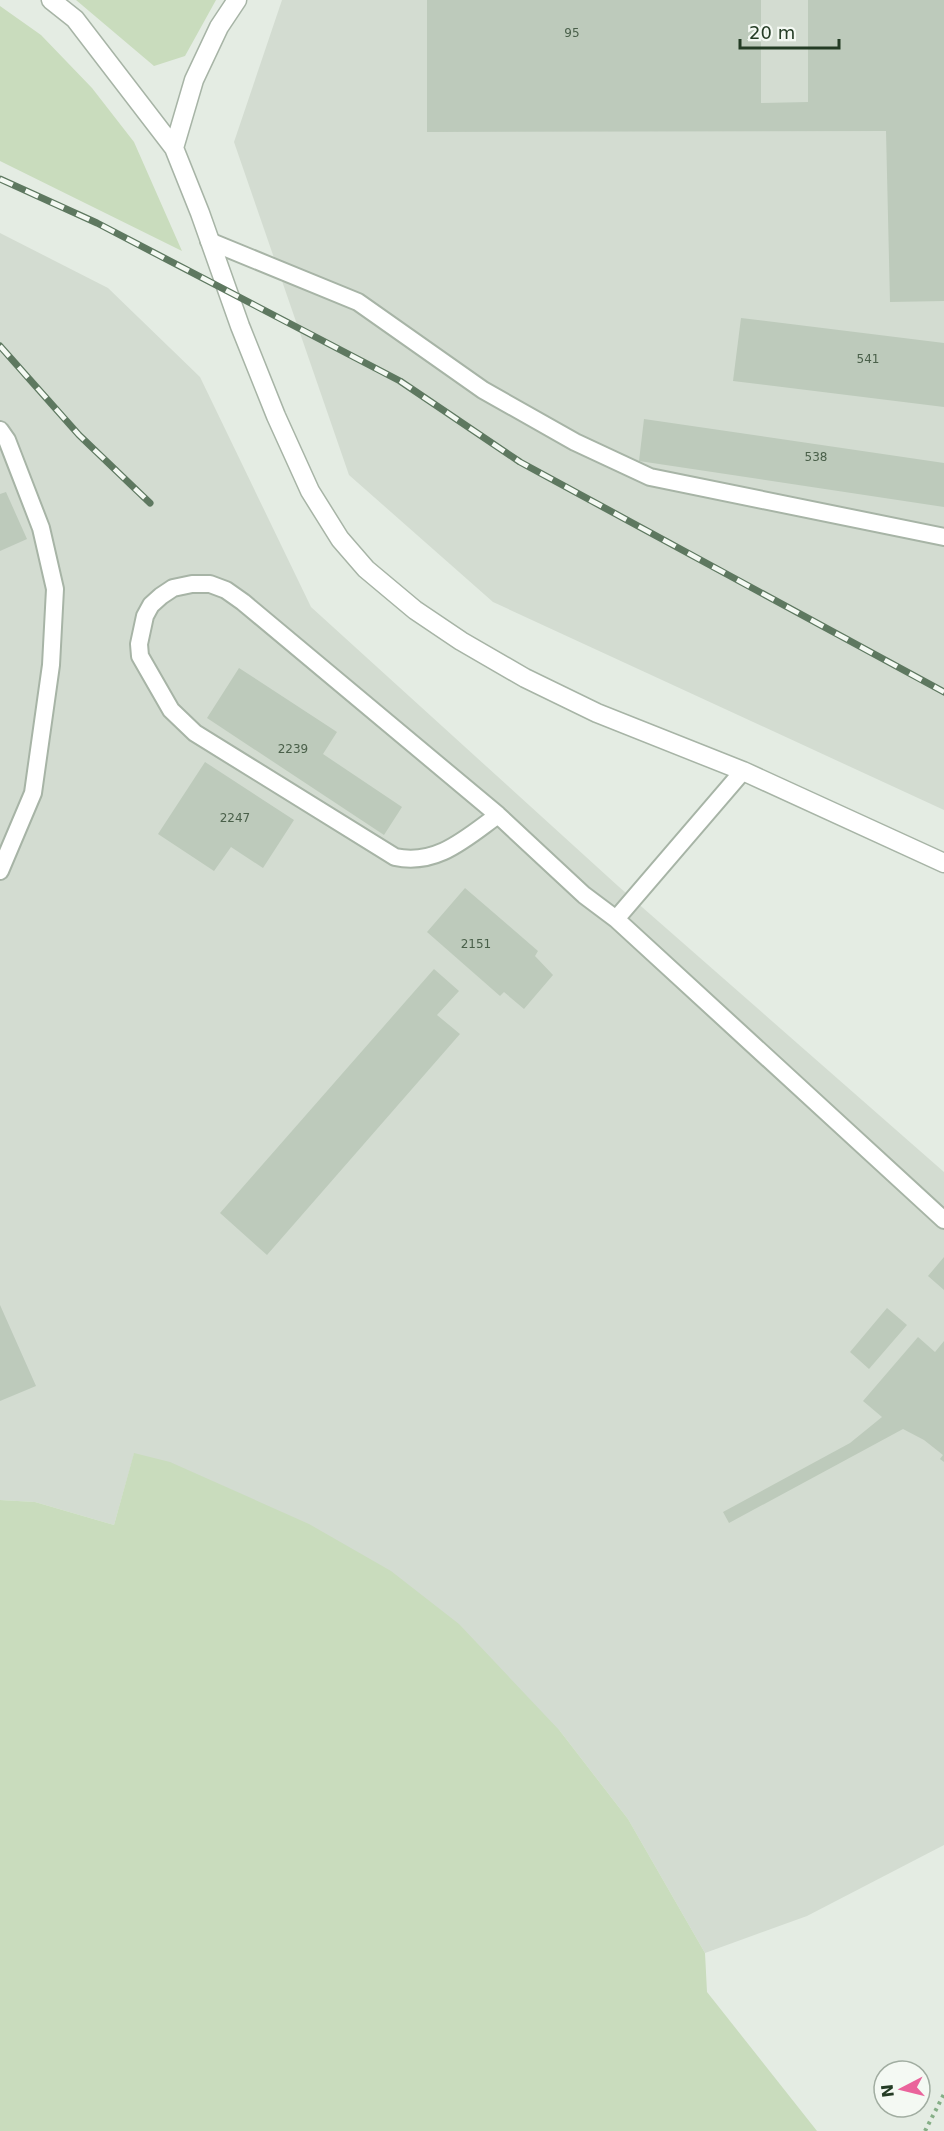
<svg xmlns="http://www.w3.org/2000/svg" width="944" height="2131" font-family="'DejaVu Sans',sans-serif">
  <style>
    .built { fill: #d3dcd1 }
    .green { fill: #c9dcbd }
    .building { fill: #bdcabb }
    .lines { fill: none; stroke-linecap: round; stroke-linejoin: round }
    .service-casing { stroke: #a7b4a6; stroke-width: 20 }
    .tertiary-casing { stroke: #a7b4a6; stroke-width: 21 }
    .path { stroke: #85ae86; stroke-width: 4; stroke-dasharray: 3 4.5; stroke-linecap: butt }
    .service { stroke: #fff; stroke-width: 16 }
    .tertiary { stroke: #fff; stroke-width: 18 }
    .rail-casing { stroke: #5e7860; stroke-width: 7 }
    .rail { stroke: #f4f9f3; stroke-width: 4.5; stroke-dasharray: 14; stroke-linecap: butt }
    .labels { text-anchor: middle; dominant-baseline: central; stroke-width: 5; stroke-linejoin: round; paint-order: stroke }
    .number-label { font-size: 12px; fill: #4a604a }
  </style>
  <rect width="100%" height="100%" fill="#e4ece3"/>
  <!-- built -->
  <path class="built" d="M282 0H944V810L493 602 349 475 234 142Z
    M0 233 108 288 200 377 311 607 618 886 944 1172V1845L807 1916 705 1953 628 1819 560 1731 134 1454 114 1525 35 1502 0 1500Z"/>
  <!-- green -->
  <path class="green" d="M76 0H216L185 56 154 66Z
    M0 6 41 35 92 88 134 142 182 251 0 161Z
    M134 1453 170 1462 309 1524 391 1571 459 1624 560 1731 628 1819 705 1953 707 1992 817 2131H0V1500L35 1502 114 1525Z"/>
  <!-- building -->
  <path class="building" d="M427 0H761V103L808 102V0H944V301L890 302 886 131 427 132Z
    M741 318 944 343V407L733 381Z
    M644 419 944 463V507L639 461Z
    M6 492 27 539 0 551V494Z
    M239 668 337 732 323 754 402 807 384 835 207 718Z
    M205 762 294 820 263 868 231 847 214 871 158 834Z
    M465 888 538 951 535 956 553 975 524 1009 504 992 500 996 427 932Z
    M434 969 459 991 437 1015 460 1034 267 1255 220 1213Z
    M944 1257V1290L928 1276Z
    M0 1305 36 1386 0 1401Z
    M887 1308 907 1325 869 1369 850 1352Z
    M918 1337 935 1352 944 1341V1462L940 1459 943 1455 924 1440 903 1429 729 1523 723 1512 850 1443 882 1417 863 1401Z"/>
  <g class="lines">
    <defs>
      <path id="service" d="M209 241 358 302 483 390 575 442 650 477 944 537
        M0 430 7 440 41 528 55 589 51 665 33 793 0 871
        M498 815C466 838 437 866 395 857L195 733 171 710 140 656 139 644 145 616 151 605 161 596 173 588 192 584H210L226 590 243 602 498 815 584 895 616 919 944 1220
        M616 919 743 771"/>
      <path id="tertiary" d="M51 0 75 19 174 148 200 213 240 326 276 416 310 491 340 539 366 569 415 610 461 641 525 678 597 713 743 771 944 863
        M174 148 194 80 219 27 237 0"/>
    </defs>
    <!-- service casing -->
    <use href="#service" class="service-casing"/>
    <!-- tertiary casing -->
    <use href="#tertiary" class="tertiary-casing"/>
    <!-- path -->
    <path class="path" d="M925 2131 944 2094"/>
    <!-- service -->
    <use href="#service" class="service"/>
    <!-- tertiary -->
    <use href="#tertiary" class="tertiary"/>
    <defs>
      <path id="rail" d="M0 179 97 223 400 381 520 462 944 692
        M0 346 79 435 150 503"/>
    </defs>
    <!-- rail casing -->
    <use href="#rail" class="rail-casing"/>
    <!-- rail -->
    <use href="#rail" class="rail"/>
  </g>
  <g class="labels">
    <!-- number labels -->
    <g class="number-label">
      <text x="572" y="33">95</text>
      <text x="868" y="359">541</text>
      <text x="816" y="457">538</text>
      <text x="293" y="749">2239</text>
      <text x="235" y="818">2247</text>
      <text x="476" y="944">2151</text>
    </g>
  </g>
  <!-- north arrow -->
  <g transform="translate(902 2089) rotate(263)"><circle r="28" fill="#f4f9f3" stroke="#a1ada1" stroke-width="1.5"/>
  <path d="M0-4.5L10 22L0 15L-10 22Z" fill="#ea639b"/>
  <text y="-9" font-size="16" font-weight="bold" text-anchor="middle" fill="#243c25">N</text>
  </g>
  <!-- scale -->
  <path d="M740 39v9h99v-9" fill="none" stroke="#243c25" stroke-width="3"/>
  <text x="749" y="39" font-size="18" fill="#243c25" stroke="#f4f9f3" stroke-width="4.5" paint-order="stroke">20 m</text>
</svg>
